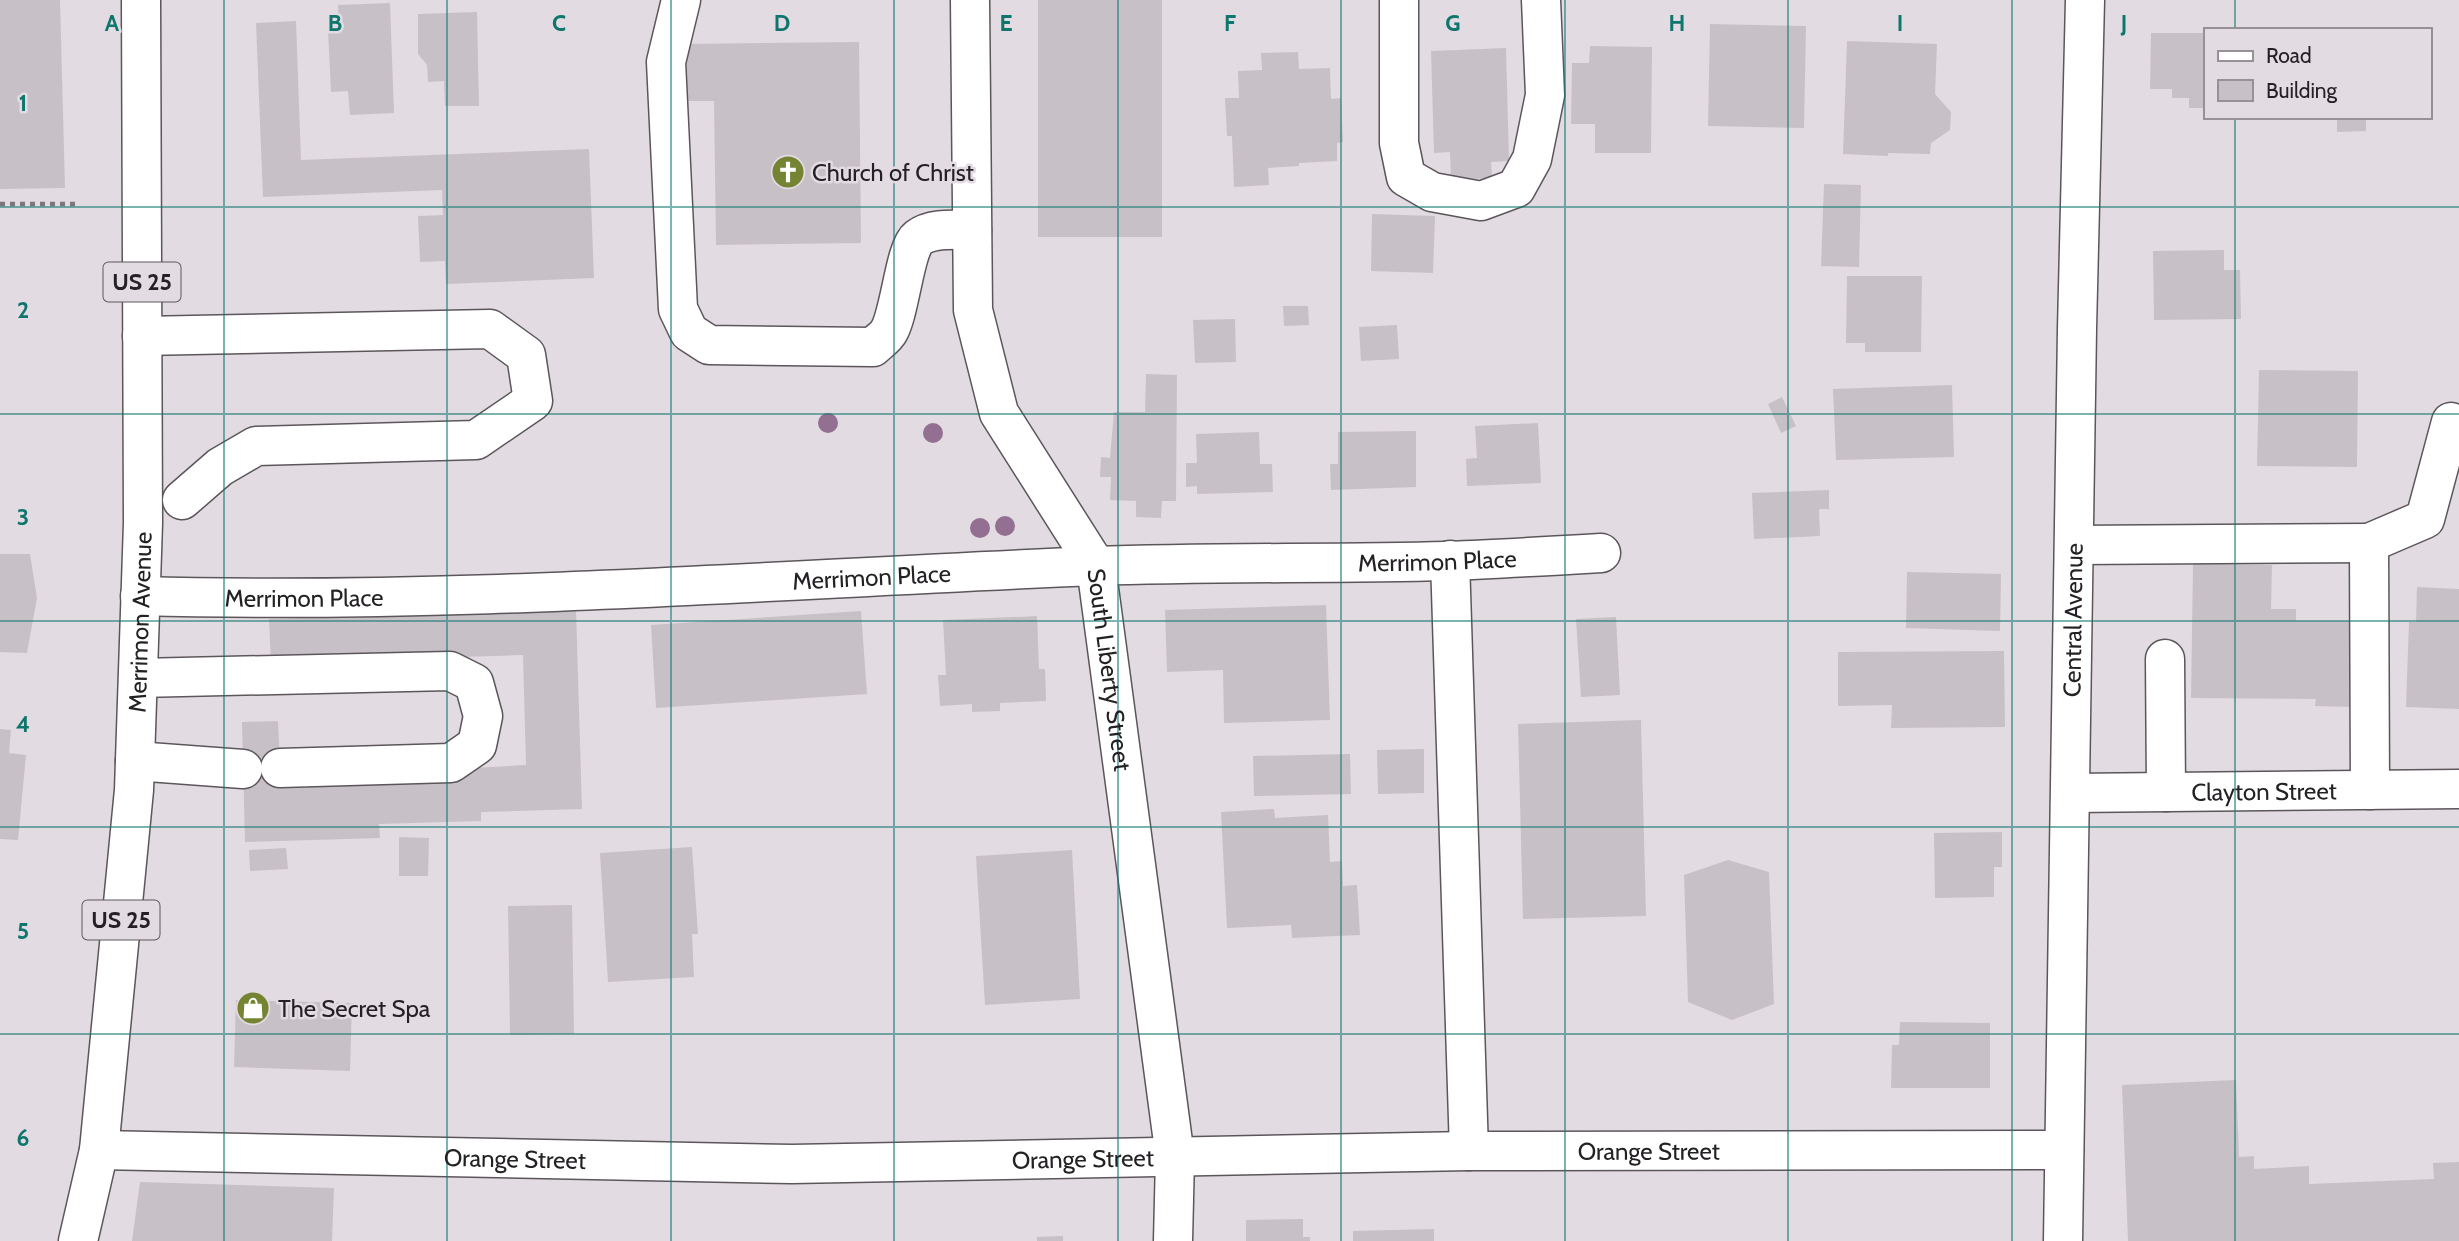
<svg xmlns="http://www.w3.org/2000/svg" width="2459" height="1241" font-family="Cabin,sans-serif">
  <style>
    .building { fill: #c8c0c7 }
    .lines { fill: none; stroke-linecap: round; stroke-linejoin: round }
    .minor-casing { stroke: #5c565b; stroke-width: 41 }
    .major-casing { stroke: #5c565b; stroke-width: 41 }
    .path { stroke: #7b767b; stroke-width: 4.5; stroke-dasharray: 5 5; stroke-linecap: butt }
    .minor { stroke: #fff; stroke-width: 38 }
    .major { stroke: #fff; stroke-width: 38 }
    .tree { fill: #937091 }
    .grid { fill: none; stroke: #0f766e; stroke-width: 2; stroke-opacity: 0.55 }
    .labels { text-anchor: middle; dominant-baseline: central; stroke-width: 5; stroke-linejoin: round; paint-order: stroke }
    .shield { fill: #e3dbe2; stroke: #5d595d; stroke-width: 2 }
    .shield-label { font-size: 23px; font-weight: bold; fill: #242124 }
    .poi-label { font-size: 24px; fill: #242124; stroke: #e3dbe2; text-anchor: start }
    .street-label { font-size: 24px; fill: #242124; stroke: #e3dbe2 }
    .grid-label { font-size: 23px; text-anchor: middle; font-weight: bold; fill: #0f766e; stroke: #e3dbe2; stroke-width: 5; stroke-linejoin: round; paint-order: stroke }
  </style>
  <rect width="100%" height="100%" fill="#e3dbe2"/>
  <!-- building -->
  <path class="building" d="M0 0H60L65 188 0 189Z
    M1038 0H1162V237H1038Z
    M390 3 394 113 350 115 348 91 331 92 328 31H339L338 5Z
    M477 12 479 106H445L444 81 428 82 427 65 418 54V14Z
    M296 21 301 160 589 149 594 278 446 284 445 261 420 262 418 216 443 215 442 190 263 197 256 23Z
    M1710 24 1806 26 1804 128 1708 126Z
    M2151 33H2205V108H2189V98H2172V89H2150Z
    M1847 41 1937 44 1935 94 1951 112 1950 130 1931 143 1930 154 1888 153V156L1843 154Z
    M859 42 861 243 716 245 714 101H682V44Z
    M1590 46 1652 47 1651 153H1595V124H1571L1572 63H1589Z
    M1506 48 1509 161 1491 162 1492 178 1451 180 1450 152 1434 153 1431 51Z
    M1298 52 1299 69 1330 68 1331 99 1341 98 1343 142 1337 143V161L1299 163V166L1268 168 1269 185 1234 187 1232 136H1227L1225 98H1239L1238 71 1262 70 1261 53Z
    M2337 117H2366V131L2337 132Z
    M1824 184 1861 185 1859 267 1821 266Z
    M1372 214 1435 216 1433 273 1371 271Z
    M2224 250V270H2240L2241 319 2154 320 2153 251Z
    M1847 276H1922L1921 352H1865V343H1846Z
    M1283 306H1308L1309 325 1284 326Z
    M1235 319 1236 362 1195 363 1193 320Z
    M1397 325 1399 359 1361 361 1359 327Z
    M2259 370 2358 371 2357 467 2257 466Z
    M1146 374 1177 375 1176 501H1162L1161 518 1136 517V501L1110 500 1111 477H1100L1101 457 1110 458 1114 412H1145Z
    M1952 385 1954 457 1836 460 1833 389Z
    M1782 397 1796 426 1781 433 1768 404Z
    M1538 423 1541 483 1467 486 1466 459 1477 458 1475 426Z
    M1416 431V487L1331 490 1330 464H1338V432Z
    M1259 432 1260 464H1272L1273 492 1197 494V486L1186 487V463H1197L1196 434Z
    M1829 490V509H1819L1820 536 1754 539 1752 493Z
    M0 554H30L37 598 27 653 0 652Z
    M2193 564 2272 565 2271 609H2296V621H2352L2351 707 2315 706 2316 699 2191 698Z
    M1907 572 2001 574 2000 631 1906 628Z
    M2417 587 2459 589V709L2406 707 2409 622H2416Z
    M1326 605 1330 720 1224 723 1223 670 1167 672 1165 610Z
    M576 609 582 809 481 812V821L379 824 380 838 245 842 242 722 278 721 281 788 367 785 366 774 526 765 523 655 271 663 269 619Z
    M861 611 867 694 656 708 651 625Z
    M1037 616 1039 669H1045L1046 701 1000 703V711L972 712V704L940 706 938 675H946L943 620Z
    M1616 617 1620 695 1581 697 1576 619Z
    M2004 651 2005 727 1891 728 1892 705 1838 706V652Z
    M1641 720 1646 916 1523 919 1518 724Z
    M0 729 11 730 9 753 26 755 18 840 0 839Z
    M1424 749V793L1378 794 1377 750Z
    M1350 754 1351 794 1254 796 1253 756Z
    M1274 809 1275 818 1328 815 1330 862 1342 861 1343 886 1357 885 1360 935 1292 938 1291 925 1227 928 1221 812Z
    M2002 832V867H1994V897L1935 898 1934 833Z
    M399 837 429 838 428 876H399Z
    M692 847 698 934H692L694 977 608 982 600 853Z
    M286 848 288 869 250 871 249 850Z
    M1072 850 1080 999 985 1005 976 856Z
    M1728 860 1769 872 1774 1004 1732 1020 1688 1002 1684 875Z
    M572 905 574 1034 510 1035 508 906Z
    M236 1000 352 1003 350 1071 234 1067Z
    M1900 1022 1990 1023V1088H1891L1892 1045H1899Z
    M2236 1080 2239 1157 2254 1156V1169L2309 1166V1184L2434 1179 2433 1163 2459 1162V1241H2128L2122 1085Z
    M140 1182 334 1188 332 1241H132Z
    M1303 1219V1237H1310V1241H1246V1220Z
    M1434 1229V1241H1353V1231Z
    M1063 1236V1241H1037V1237Z"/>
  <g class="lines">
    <defs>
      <g id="minor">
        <path d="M681 0 666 62 678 309 689 332 709 345 873 347C878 342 886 337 889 331 900 312 905 248 918 238 932 227 956 230 972 230"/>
        <path id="s1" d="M970 0 973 310 999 413 1096 566 1175 1157 1173 1241"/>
        <path d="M1399 0V143L1406 177 1432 192 1481 201 1516 188 1532 159 1545 95 1541 0"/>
        <path d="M142 336 490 329 526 355 533 401 476 440 256 446 220 467 182 500"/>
        <path d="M2075 545 2369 543"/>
        <path d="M1450 560 1469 1151"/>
        <path id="s2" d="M140 596C459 605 777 579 1095 566 1212 562 1330 564 1447 561 1499 559 1550 556 1601 553"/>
        <path d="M2165 659 2166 792"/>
        <path d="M139 678 450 671 474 683 483 716 477 745 451 763 280 768"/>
        <path d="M135 761 243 769"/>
        <path d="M2370 790 2369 543 2425 519 2451 422"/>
        <path id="s3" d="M2072 793 2459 789"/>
        <path id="s4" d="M99 1150 792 1164 1469 1151 2064 1150"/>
        <path id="s5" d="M2063 1241 2077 329 2085 0"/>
      </g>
      <g id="major">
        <path id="s6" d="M78 1241 99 1150 134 790 143 523 141 0"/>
      </g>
    </defs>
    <!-- minor casing -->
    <use href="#minor" class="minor-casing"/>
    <!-- major casing -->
    <use href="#major" class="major-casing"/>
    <!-- path -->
    <path class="path" d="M0 204H77"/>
    <!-- minor -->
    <use href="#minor" class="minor"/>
    <!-- major -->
    <use href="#major" class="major"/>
  </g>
  <!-- trees -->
  <g class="tree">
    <circle cx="828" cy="423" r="10"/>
    <circle cx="933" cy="433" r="10"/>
    <circle cx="1005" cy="526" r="10"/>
    <circle cx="980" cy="528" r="10"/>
  </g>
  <!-- grid -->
  <path class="grid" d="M224 0V1241M447 0V1241M671 0V1241M894 0V1241M1118 0V1241M1341 0V1241M1565 0V1241M1788 0V1241M2012 0V1241M2235 0V30M2235 117V1241M0 207H2459M0 414H2459M0 621H2459M0 827H2459M0 1034H2459"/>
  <!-- icons -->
  <defs>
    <symbol id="church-disc" viewBox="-11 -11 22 22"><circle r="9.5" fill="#748433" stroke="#e3dbe2"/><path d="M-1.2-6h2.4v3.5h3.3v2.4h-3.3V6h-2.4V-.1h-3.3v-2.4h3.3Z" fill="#fff"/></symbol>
    <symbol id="shop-disc" viewBox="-11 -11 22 22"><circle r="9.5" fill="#748433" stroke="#e3dbe2"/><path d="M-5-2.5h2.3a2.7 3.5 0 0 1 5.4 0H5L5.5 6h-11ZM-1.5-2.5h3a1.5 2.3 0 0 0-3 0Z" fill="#fff"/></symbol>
  </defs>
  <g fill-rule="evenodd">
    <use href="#church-disc" x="769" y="153" width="38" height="38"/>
    <use href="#shop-disc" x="234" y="989" width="38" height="38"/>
  </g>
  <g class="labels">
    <!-- shield labels -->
    <g class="shield">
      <rect x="103.5" y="262.5" width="77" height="39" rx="5"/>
      <rect x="82.5" y="900.5" width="77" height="39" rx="5"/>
    </g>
    <g class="shield-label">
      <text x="142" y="282">US 25</text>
      <text x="121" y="920">US 25</text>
    </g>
    <!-- poi labels -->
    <g class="poi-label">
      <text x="812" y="172">Church of Christ</text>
      <text x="278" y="1008">The Secret Spa</text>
    </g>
    <!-- street labels -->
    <g class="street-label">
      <text stroke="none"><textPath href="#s2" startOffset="1298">Merrimon Place</textPath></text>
      <text stroke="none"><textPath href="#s2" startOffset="732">Merrimon Place</textPath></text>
      <text stroke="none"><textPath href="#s2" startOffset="164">Merrimon Place</textPath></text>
      <text stroke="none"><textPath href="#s5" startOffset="621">Central Avenue</textPath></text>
      <text stroke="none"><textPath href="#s6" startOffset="623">Merrimon Avenue</textPath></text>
      <text stroke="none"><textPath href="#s1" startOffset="702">South Liberty Street</textPath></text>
      <text stroke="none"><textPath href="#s3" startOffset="192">Clayton Street</textPath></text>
      <text stroke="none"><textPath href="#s4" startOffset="1550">Orange Street</textPath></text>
      <text stroke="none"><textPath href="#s4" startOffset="416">Orange Street</textPath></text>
      <text stroke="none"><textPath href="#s4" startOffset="984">Orange Street</textPath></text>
    </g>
  </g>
  <g class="grid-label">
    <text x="112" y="31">A</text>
    <text x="335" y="31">B</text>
    <text x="559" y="31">C</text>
    <text x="782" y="31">D</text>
    <text x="1006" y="31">E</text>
    <text x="1230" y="31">F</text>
    <text x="1453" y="31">G</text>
    <text x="1677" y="31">H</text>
    <text x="1900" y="31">I</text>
    <text x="2124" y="31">J</text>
    <text x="23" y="111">1</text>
    <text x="23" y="318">2</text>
    <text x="23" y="525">3</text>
    <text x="23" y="732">4</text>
    <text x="23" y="939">5</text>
    <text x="23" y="1146">6</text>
  </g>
  <!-- legend -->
  <rect x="2204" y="28" width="228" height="91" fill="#e3dbe2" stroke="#979196" stroke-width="2"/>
  <rect x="2218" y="51" width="35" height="10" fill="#ffffff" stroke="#979196" stroke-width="2"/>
  <text x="2266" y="63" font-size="21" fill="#242124">Road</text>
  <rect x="2218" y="80" width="35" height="21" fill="#c8c0c7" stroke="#979196" stroke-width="2"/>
  <text x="2266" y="98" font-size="21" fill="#242124">Building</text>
</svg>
